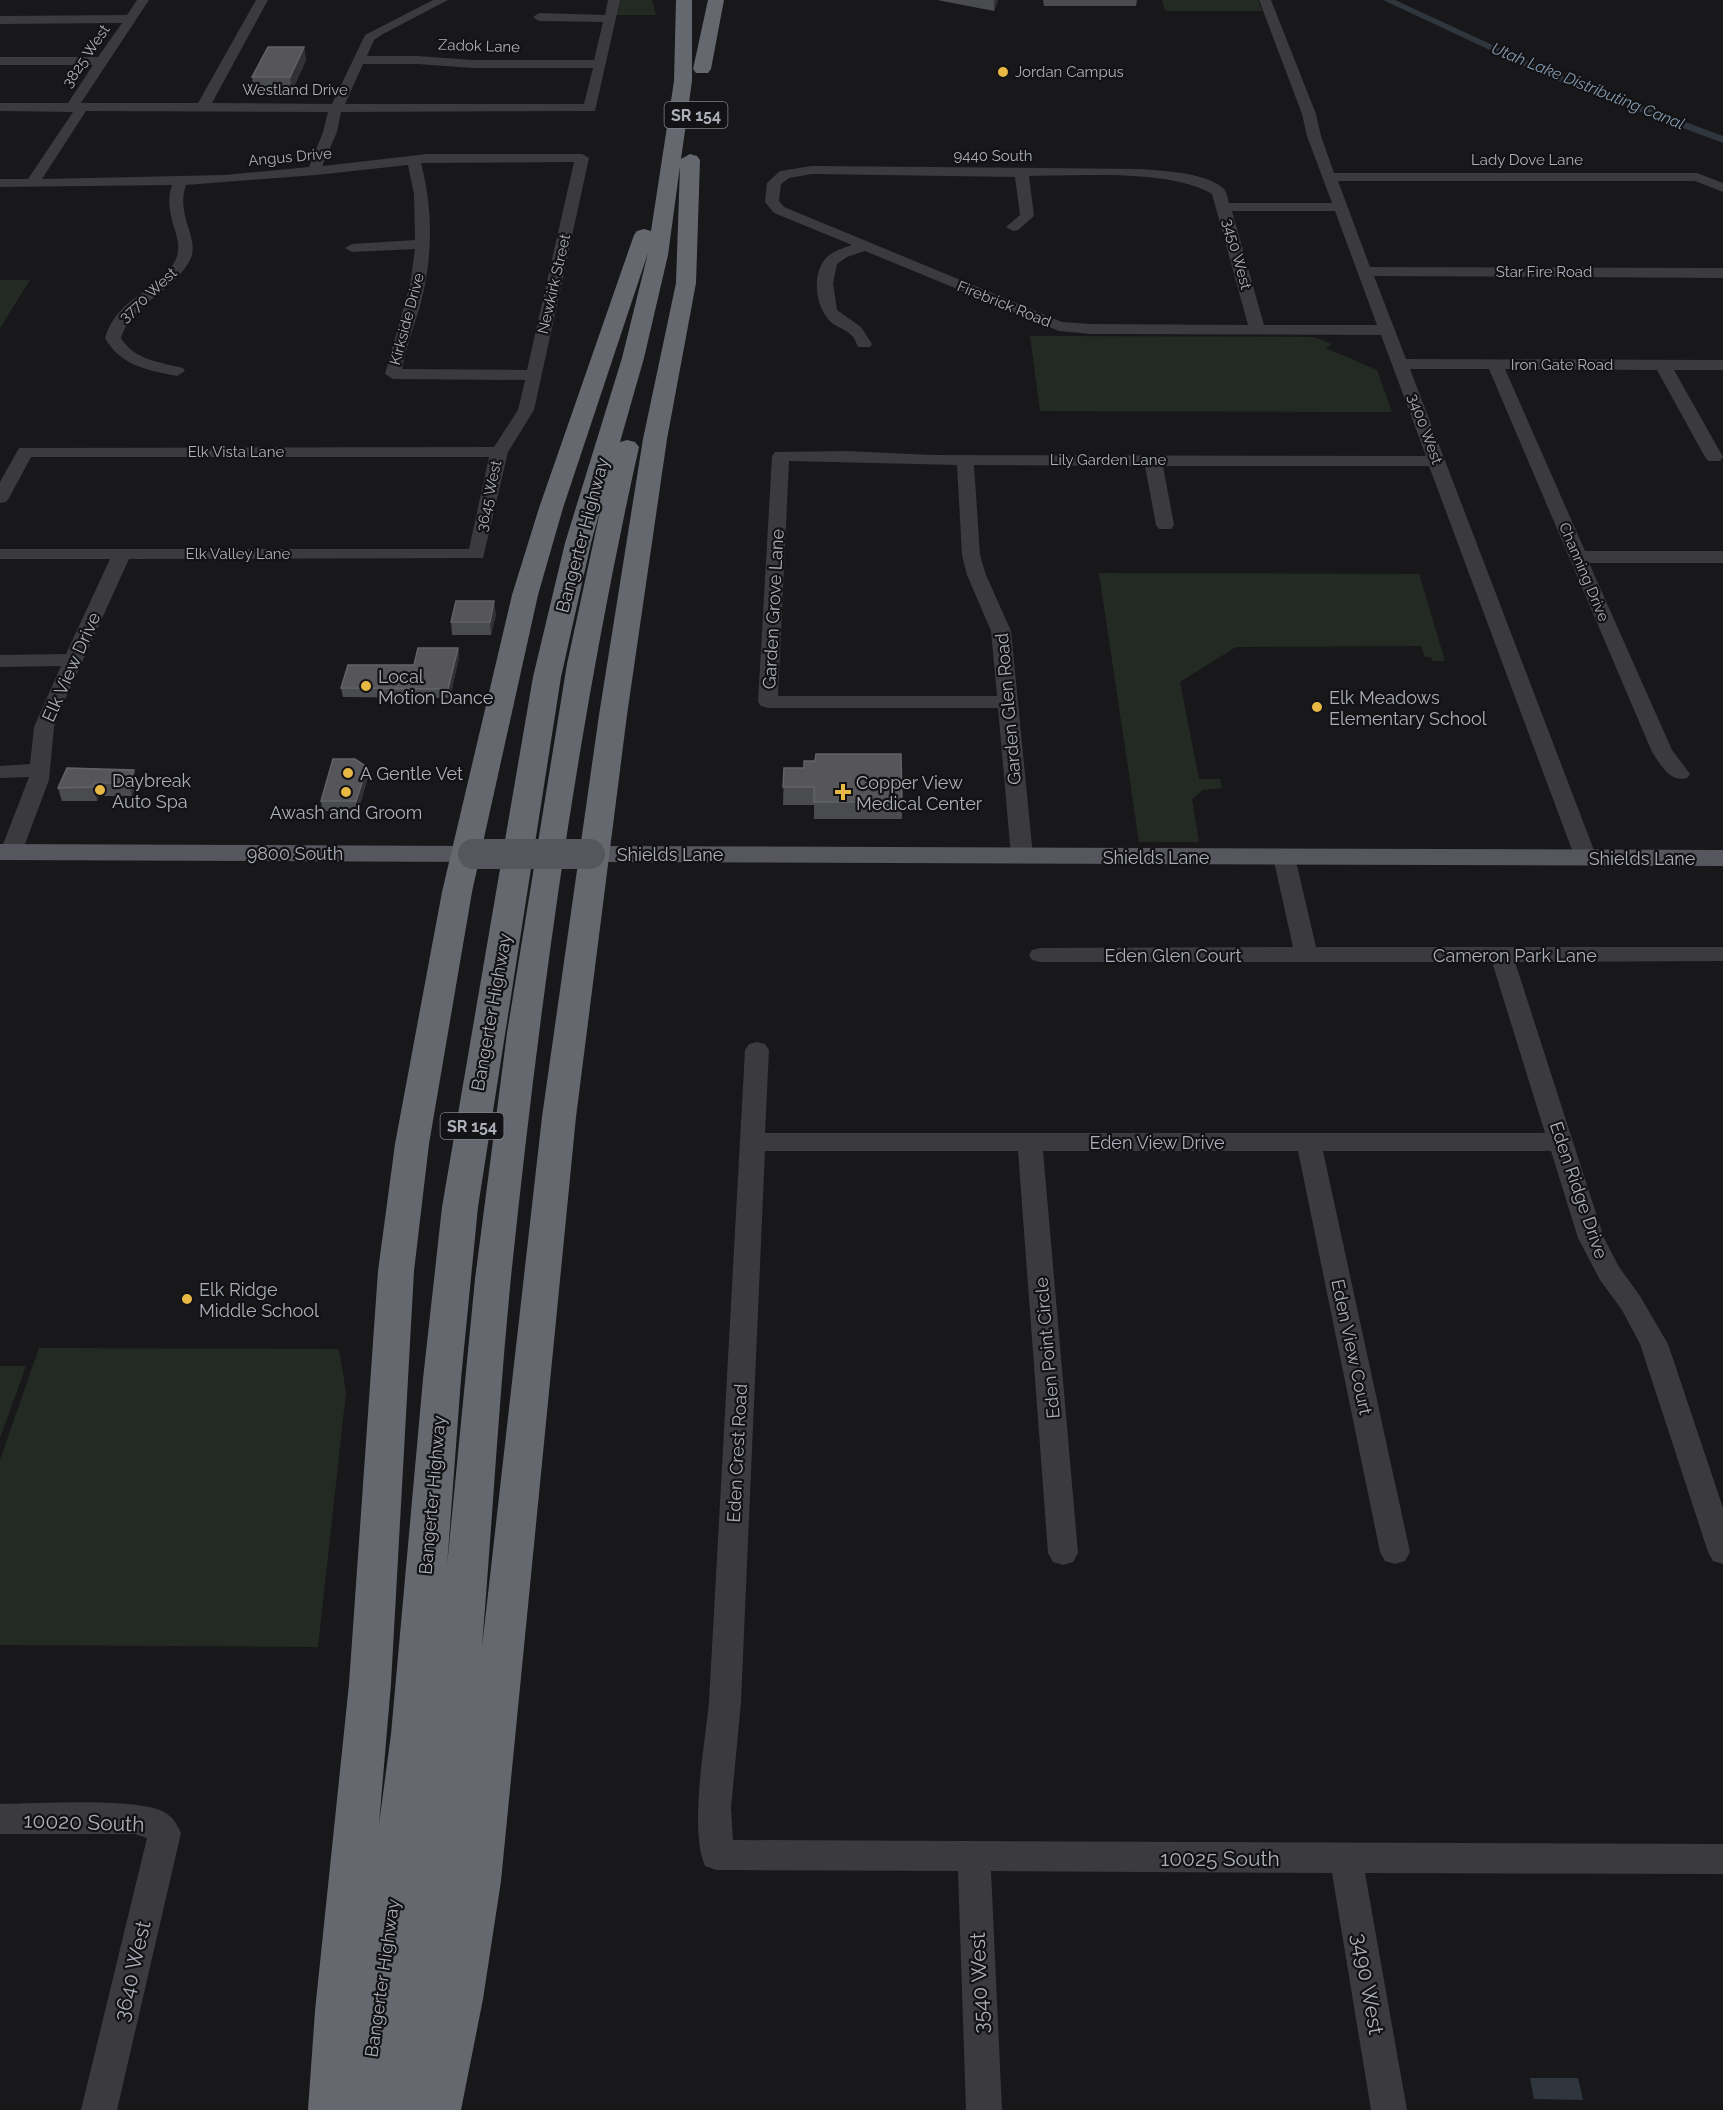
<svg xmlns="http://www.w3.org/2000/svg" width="1723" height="2110" font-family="Raleway,sans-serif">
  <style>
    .green { fill: #232a24 }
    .water { fill: #2f363e }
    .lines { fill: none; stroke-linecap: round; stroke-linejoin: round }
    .canal { fill: #2f363e; fill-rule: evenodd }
    .minor { fill: #3a3a3f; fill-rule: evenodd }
    .major { fill: #56575e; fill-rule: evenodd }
    .highway { fill: #666870; fill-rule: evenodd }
    .major-bridge { stroke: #56575e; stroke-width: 30 }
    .wall { fill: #4a4b4f }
    .shaded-wall { fill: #323235 }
    .building { fill: #55555a; stroke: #626369; stroke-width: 1.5 }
    .poi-dot { fill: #e7b843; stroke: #131315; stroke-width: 2 }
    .labels { text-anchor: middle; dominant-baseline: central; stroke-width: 4.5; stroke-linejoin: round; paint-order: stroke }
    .far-street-label { font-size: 15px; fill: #acafb9; stroke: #131315 }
    .far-poi-label { font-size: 15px; fill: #acafb9; stroke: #131315; text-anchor: start }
    .far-water-label { font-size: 16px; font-style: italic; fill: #859bb2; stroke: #131315 }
    .shield { fill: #131315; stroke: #7e8088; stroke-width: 1.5 }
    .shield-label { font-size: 16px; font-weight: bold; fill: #acafb9 }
    .street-label { font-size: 18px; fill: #acafb9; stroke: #131315 }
    .poi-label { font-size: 18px; fill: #acafb9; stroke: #131315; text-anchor: start }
    .near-street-label { font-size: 21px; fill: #acafb9; stroke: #131315 }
  </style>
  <rect width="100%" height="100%" fill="#18181a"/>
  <!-- green -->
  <path class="green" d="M619 0H652L656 15H615Z
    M1162 0H1258L1262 11H1165Z
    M0 280H30L0 328Z
    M1030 336 1314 337 1332 344 1326 348 1377 370 1392 412 1040 411Z
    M1099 573 1419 574 1445 661H1433L1431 657H1425L1421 646 1236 647 1180 682 1199 779H1220L1222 788 1203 790 1192 799 1199 842H1139Z
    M39 1348 339 1349 346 1392 318 1647 0 1645V1460Z
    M0 1366H26L0 1438Z"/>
  <!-- water -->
  <path class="water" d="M1530 2078H1578L1583 2100 1534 2099Z"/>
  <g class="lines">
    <!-- canal -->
    <path class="canal" d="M1383 0H1395L1551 72 1723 136V143L1545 76Z"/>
    <!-- minor -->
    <path class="minor" d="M137 0H149L81 103H198L256 0H268L212 103 332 104 365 35 433 0H448L383 34 374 40 367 56H417L473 60H594L603 22 539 21 533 17 539 13 605 15 608 0H620L595 111 341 112 337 132 323 164V166L427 154H582L589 158 534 410 508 452 483 558 129 559 59 713 54 727 49 780 22 852 19 857 11 859 3 857 0 852 29 777 0 778V766L30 764 34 727 61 666 0 667V655L66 654 110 559H0V549H469L489 457H31L9 498 6 502 0 503V482L19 448 494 447 518 410 525 380 393 379 385 374 410 285 415 249 352 252 345 248 352 244 415 240 414 194 408 165 316 175 186 185C175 217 201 238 190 260 173 293 132 302 121 338 134 360 160 362 183 368L185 371 177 376C147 370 121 366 105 338 118 295 157 294 175 261 187 238 161 217 172 185L0 187V179H28L73 112 0 111V103H68L93 65H0V57H98L122 23 0 24V16L127 15ZM363 64H417L473 68H593L584 104H345ZM86 111 328 112 323 132 309 167 225 175 42 179ZM574 162 527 370 402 369C406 346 415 324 421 302 433 256 433 209 421 163Z
      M1259 0H1271L1316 114 1321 136 1334 173H1697L1723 183V192L1695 181H1338L1370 267 1723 268V278L1374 276 1406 359 1723 360V370H1674L1723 457 1720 461H1708L1705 457 1657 370 1505 369 1585 551H1723V563H1589L1672 750 1690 774 1687 778C1670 783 1661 765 1652 752L1489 369H1410L1597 858 1594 863 1586 865 1578 863 1575 858 1429 466H1163L1174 525 1171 529H1159L1156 525 1145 466 974 465 980 555 986 575 1011 631 1033 856 1030 861 1022 863 1014 861 1011 856 998 708H768L761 706 758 702 772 456 775 452 846 451 932 455 1426 456 1381 335 1091 334 1059 331 865 251 847 257 837 264 833 283 837 310 861 327 872 344 870 347H858C856 343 855 338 851 335 845 328 834 327 828 319 815 304 812 273 826 258 833 251 843 248 852 245L774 213 765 202 767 183 780 171 812 166 1142 169C1164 171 1209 173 1224 189 1227 193 1228 199 1229 203H1332L1307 136 1302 114ZM812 174 1015 177 1020 215 1006 227 1013 231 1018 230 1034 216 1029 176C1080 176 1170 169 1212 194L1248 325 1091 324 1062 322 784 207 779 201 781 184 789 178ZM1232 211H1335L1377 325H1264ZM789 461 957 465 962 555 967 575 991 631 997 696H778Z
      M1284 850 1292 852 1295 857 1316 947H1723V961L1515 962 1604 1238 1619 1267 1640 1296 1668 1344 1723 1508V1564L1713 1561 1708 1552 1640 1344 1622 1310 1600 1280 1578 1238 1551 1151H1323L1410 1552 1405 1561 1395 1564 1385 1561 1380 1552 1298 1151H1043L1078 1553 1073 1562 1063 1565 1053 1562 1048 1553 1018 1151H765L741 1702 731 1808 733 1840 1723 1844V1874L1365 1873 1407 2110H1371L1332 1873 991 1871 1002 2110H966L958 1871 717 1870 705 1866C689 1829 705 1744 709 1702L745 1050 749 1044 757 1042 765 1044 769 1050 765 1133H1545L1492 962H1040L1032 960 1029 955 1032 950 1040 948 1293 947 1273 857 1276 852Z
      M0 1804C36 1804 135 1797 164 1812 173 1817 177 1824 181 1833L117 2110H81L147 1838 135 1834H0Z"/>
    <!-- major -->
    <path class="major" d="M0 844 473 846 483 848 487 854 483 860 473 862 0 860Z
      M590 846 1723 850V866L590 862 580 860 576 854 580 848Z"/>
    <!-- highway -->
    <path class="highway" d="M676 0H692V81L681 159 690 154 697 156 700 160 696 283 667 439 627 715 576 1117 501 1881 483 1999 461 2110H308L315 2011 349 1684 378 1271 395 1144 442 892 512 595 539 508 634 235 637 231 644 229 651 231 674 81ZM680 166 676 283 643 439 599 715 542 1117 482 1647C492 1524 499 1400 511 1277 540 999 578 720 639 447L635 442 627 440 620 442 644 358 668 255ZM648 253 622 358 565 543 533 677 442 1207 423 1379 391 1734 379 1824 391 1684 414 1271 429 1144 472 892 538 595 563 508ZM601 507 567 664 507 1033 475 1279 447 1566 461 1379 478 1207 561 677 591 543Z
      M708 0H724L711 69 708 73H696L693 69Z"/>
    <!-- major-bridge -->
    <path class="major-bridge" d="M473 854H590"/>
  </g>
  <!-- wall -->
  <path class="wall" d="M937 0H998L994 11Z
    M1043 0H1137L1136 6H1044Z
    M304 47 306 60 292 91H254L252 77Z
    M496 614 491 635H452L451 622Z
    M458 648 459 657 450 698 343 697 341 688 414 665Z
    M367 767 368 777 358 811H322L321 801Z
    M784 768 902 802V819H814V805H783Z
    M134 770 137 783 132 796H99L97 801H62L58 788Z"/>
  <!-- shaded-wall -->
  <path class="shaded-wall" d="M994 0H998L994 11Z
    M304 47 306 60 292 91 290 77Z
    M494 601 496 614 491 635 490 622Z
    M458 648 459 657 450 698 448 689Z
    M367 767 368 777 358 811 356 801Z
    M134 770 137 783 132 796 129 783Z
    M95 783 99 796 97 801 93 787Z"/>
  <!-- building -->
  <path class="building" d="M268 47H304L290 77H252Z
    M456 601H494L490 622H451Z
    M418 648H458L448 689 341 688 348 665H414Z
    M816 754H901L902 802H814V787H783L784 768H804V761H815Z
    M333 759H355L367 767 356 801H321Z
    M67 768 134 770 129 783H95L93 787 58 788Z"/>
  <!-- markers -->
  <g class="poi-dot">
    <circle cx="1003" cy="72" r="6"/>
    <circle cx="366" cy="686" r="6"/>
    <circle cx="1317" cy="707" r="6"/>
    <circle cx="348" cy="773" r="6"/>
    <circle cx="100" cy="790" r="6"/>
    <circle cx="346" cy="792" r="6"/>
    <path d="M840 783h6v6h6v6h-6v6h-6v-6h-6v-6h6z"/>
    <circle cx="187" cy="1299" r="6"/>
  </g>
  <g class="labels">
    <!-- far-street labels -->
    <g class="far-street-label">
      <text transform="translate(479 46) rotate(2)">Zadok Lane</text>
      <text transform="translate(86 56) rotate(-56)">3825 West</text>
      <text x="295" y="90">Westland Drive</text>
      <text x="993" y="156">9440 South</text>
      <text transform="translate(290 157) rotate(-5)">Angus Drive</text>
      <text x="1527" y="160">Lady Dove Lane</text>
      <text transform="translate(1237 254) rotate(75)">3450 West</text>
      <text x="1544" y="272">Star Fire Road</text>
      <text transform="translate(554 284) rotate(-77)">Newkirk Street</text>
      <text transform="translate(148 295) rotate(-43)">3770 West</text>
      <text transform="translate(1004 304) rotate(22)">Firebrick Road</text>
      <text transform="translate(407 319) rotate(-75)">Kirkside Drive</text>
      <text x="1562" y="365">Iron Gate Road</text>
      <text transform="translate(1425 429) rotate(70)">3400 West</text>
      <text x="236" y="452">Elk Vista Lane</text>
      <text x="1108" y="460">Lily Garden Lane</text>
      <text transform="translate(489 496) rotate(-78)">3645 West</text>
      <text x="238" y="554">Elk Valley Lane</text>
      <text transform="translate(1584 572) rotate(67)">Channing Drive</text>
    </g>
    <!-- far-poi labels -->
    <g class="far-poi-label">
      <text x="1015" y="72">Jordan Campus</text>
    </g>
    <!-- far-water labels -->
    <g class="far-water-label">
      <text transform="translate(1588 86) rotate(22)">Utah Lake Distributing Canal</text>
    </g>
    <!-- shield labels -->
    <g class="shield">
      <rect x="664.5" y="102" width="63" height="26" rx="4.5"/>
      <rect x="440.5" y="1113" width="63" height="26" rx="4.5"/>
    </g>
    <g class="shield-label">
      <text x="696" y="115">SR 154</text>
      <text x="472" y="1126">SR 154</text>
    </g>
    <!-- street labels -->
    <g class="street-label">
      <text transform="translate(582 535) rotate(-75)">Bangerter Highway</text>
      <text transform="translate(773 609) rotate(-87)">Garden Grove Lane</text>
      <text transform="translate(71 667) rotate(-66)">Elk View Drive</text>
      <text transform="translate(1008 709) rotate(-95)">Garden Glen Road</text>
      <text x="295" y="853">9800 South</text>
      <text x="670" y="854">Shields Lane</text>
      <text x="1156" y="857">Shields Lane</text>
      <text x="1642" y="858">Shields Lane</text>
      <text x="1173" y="955">Eden Glen Court</text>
      <text x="1515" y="955">Cameron Park Lane</text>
      <text transform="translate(491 1012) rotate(-80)">Bangerter Highway</text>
      <text x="1157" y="1142">Eden View Drive</text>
      <text transform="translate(1579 1190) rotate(71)">Eden Ridge Drive</text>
      <text transform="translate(1352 1347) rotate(78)">Eden View Court</text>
      <text transform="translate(1047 1348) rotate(-95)">Eden Point Circle</text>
      <text transform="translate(737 1453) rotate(-87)">Eden Crest Road</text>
      <text transform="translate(432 1495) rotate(-85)">Bangerter Highway</text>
      <text transform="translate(382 1978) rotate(-82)">Bangerter Highway</text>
    </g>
    <!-- poi labels -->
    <g class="poi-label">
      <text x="378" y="676">Local<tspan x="378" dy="21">Motion Dance</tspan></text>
      <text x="1329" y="697">Elk Meadows<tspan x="1329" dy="21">Elementary School</tspan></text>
      <text x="360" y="773">A Gentle Vet</text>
      <text x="112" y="780">Daybreak<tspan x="112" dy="21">Auto Spa</tspan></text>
      <text x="856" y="782">Copper View<tspan x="856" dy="21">Medical Center</tspan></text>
      <text x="346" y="812" text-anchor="middle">Awash and Groom</text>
      <text x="199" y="1289">Elk Ridge<tspan x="199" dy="21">Middle School</tspan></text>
    </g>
    <!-- near-street labels -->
    <g class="near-street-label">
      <text transform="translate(84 1822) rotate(2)">10020 South</text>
      <text x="1220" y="1858">10025 South</text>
      <text transform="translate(132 1971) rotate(-77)">3640 West</text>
      <text transform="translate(979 1983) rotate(-92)">3540 West</text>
      <text transform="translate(1368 1984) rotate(80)">3490 West</text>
    </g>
  </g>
</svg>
